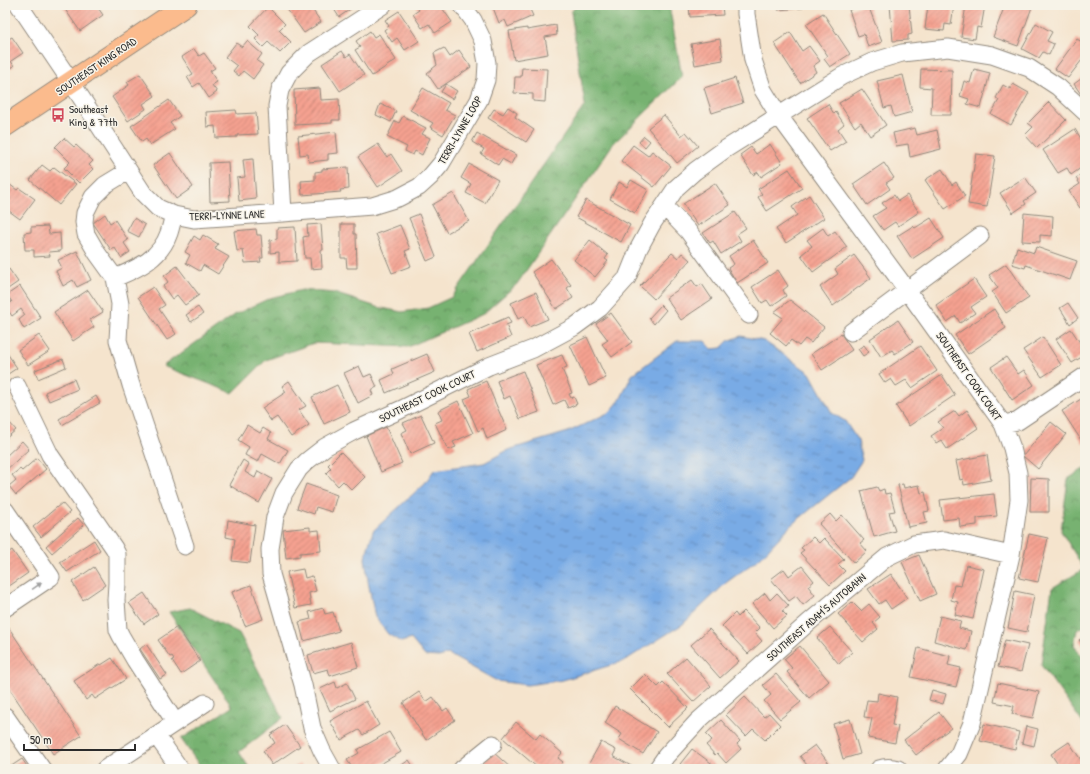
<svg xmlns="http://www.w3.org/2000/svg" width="1090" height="774" font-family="'Patrick Hand',sans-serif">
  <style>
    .forest { fill: url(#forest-crowns); stroke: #516e4e }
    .water { fill: url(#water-ripples); stroke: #526b88 }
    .building { fill: url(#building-hatch) }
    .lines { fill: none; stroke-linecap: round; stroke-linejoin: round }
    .minor-casing { stroke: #90887c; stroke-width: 19 }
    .major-casing { stroke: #90887c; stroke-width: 23 }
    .minor { stroke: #fff; stroke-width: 17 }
    .major { stroke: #fbbb8d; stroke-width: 21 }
    .oneway { fill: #a0a0a0 }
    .labels { text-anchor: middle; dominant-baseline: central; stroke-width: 3; stroke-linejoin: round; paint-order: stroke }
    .street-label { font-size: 11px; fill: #2b2b2b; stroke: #f7f3e8 }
    .poi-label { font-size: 11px; fill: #2b2b2b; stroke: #f7f3e8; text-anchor: start }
  </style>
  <defs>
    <pattern id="forest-crowns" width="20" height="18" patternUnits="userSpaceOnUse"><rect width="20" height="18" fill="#77b271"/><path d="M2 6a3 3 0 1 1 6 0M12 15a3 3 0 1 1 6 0" fill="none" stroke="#62915d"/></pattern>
    <pattern id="water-ripples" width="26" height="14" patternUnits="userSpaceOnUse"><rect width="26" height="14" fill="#79abe5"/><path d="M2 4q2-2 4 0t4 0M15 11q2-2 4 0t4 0" fill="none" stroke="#638bba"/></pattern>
    <pattern id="building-hatch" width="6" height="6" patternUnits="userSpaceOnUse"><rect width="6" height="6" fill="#f5a190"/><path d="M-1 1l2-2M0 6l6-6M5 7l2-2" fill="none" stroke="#c78376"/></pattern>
  </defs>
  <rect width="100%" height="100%" fill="#f7f3e8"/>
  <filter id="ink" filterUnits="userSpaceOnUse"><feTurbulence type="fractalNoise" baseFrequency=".025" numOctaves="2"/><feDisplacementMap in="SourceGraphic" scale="8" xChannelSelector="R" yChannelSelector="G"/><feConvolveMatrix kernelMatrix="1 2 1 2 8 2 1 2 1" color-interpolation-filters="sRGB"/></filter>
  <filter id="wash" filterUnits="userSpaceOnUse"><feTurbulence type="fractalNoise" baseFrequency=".012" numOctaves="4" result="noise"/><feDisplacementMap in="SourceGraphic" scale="16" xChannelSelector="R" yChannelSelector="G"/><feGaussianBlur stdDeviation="0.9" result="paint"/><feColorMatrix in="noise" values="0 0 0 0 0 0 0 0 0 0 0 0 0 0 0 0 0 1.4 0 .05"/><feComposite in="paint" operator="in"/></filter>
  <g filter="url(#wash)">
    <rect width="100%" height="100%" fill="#f5e4cd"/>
    <!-- forest -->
    <path class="forest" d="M577 5H669L682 77 613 144 517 284 483 314 408 347 314 343 266 360 233 393 163 366 236 314 270 298 302 290 334 293 377 307 402 312 428 308 452 297 585 105 571 12Z
      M1085 468V625L1077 630 1074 645 1085 661V726L1041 665 1052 588 1084 569 1061 531 1068 479Z
      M190 608 239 633 283 718 239 752 250 769H202L181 739 232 707 169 612Z"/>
    <!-- water -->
    <path class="water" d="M741 336 764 341 810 373 832 413 845 421 858 441 862 460 851 477 791 525 760 558 727 582 683 624 624 661 563 680 527 685 497 681 448 654 439 657 425 656 411 639 401 642 388 634 375 617 368 581 365 558 373 531 425 483 434 470 484 463 508 450 568 432 610 412 620 400 632 375 677 341H705L712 349 721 348 728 341Z"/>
    <g id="blocks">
      <!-- building -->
      <path class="building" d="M62 5H96L103 15 80 31Z
        M284 5H309L321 22 304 33Z
        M325 5H350L352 8 339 17 332 6 328 9Z
        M417 5H440L452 22 435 33 429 24 422 28 413 14 419 10 416 6Z
        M492 5H528L533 16 508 27 505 20 499 23Z
        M689 5H722L723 15 690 17Z
        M778 5H803V8L778 10Z
        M862 5H868L882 42 868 47 864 34 858 36 849 10Z
        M890 5H909L912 34 908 35V40L893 41Z
        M928 5H954L951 25 945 24 944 31 925 29Z
        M966 5H985L981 28 977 27 975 39 961 37Z
        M1005 5H1027L1032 7 1018 46 993 37Z
        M268 7 285 24 279 30 291 42 280 53 268 42 263 47 255 39 259 35 250 26Z
        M399 11 419 41 405 50 397 38 392 42 384 30 389 26 385 20Z
        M823 13 850 54 830 67 824 59 828 56 806 24Z
        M1036 23 1052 32 1047 41 1054 44 1049 55 1043 52 1039 58 1022 49Z
        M556 25 557 35 545 37 548 54 514 60 509 31 527 28V30Z
        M370 31 374 37 379 34 396 60 372 76 355 50 360 47 356 41Z
        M790 32 802 51 809 46 820 61 813 66 816 72 800 83 774 43Z
        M12 37 23 53 11 61 14 66 5 72V41Z
        M720 39 723 60 695 65 691 44Z
        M1077 39 1085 44V56L1068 78 1055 69Z
        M247 41 262 54 257 61 263 65 253 79 243 71 239 76 233 71 237 66 225 57 236 43 242 47Z
        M444 48 450 57 459 50 471 67 438 89 427 73 437 65 434 53Z
        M194 49 199 56 204 53 215 68 210 71 217 82 212 85 217 92 209 98 199 83 193 87 187 77 193 74 182 57Z
        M342 51 346 57 350 54 364 75 340 91 322 64Z
        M522 68 547 69 545 102 533 101V94L514 93 515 77H521Z
        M921 69 952 70 951 115H931L932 88 920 87Z
        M974 69 990 73 981 108 967 104 969 99 960 96 964 81 970 83Z
        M140 74 155 96 143 104 146 109 128 121 112 97 129 85 127 82Z
        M903 75 912 112 894 117 891 106 884 108 877 81Z
        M1085 76V100L1074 84Z
        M735 78 743 103 712 113 704 88Z
        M446 84 457 91 452 99 441 92Z
        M1013 84 1029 93 1011 125 991 114 999 100 996 98 1003 85 1010 89Z
        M320 88 321 100 339 99 340 120H332V123L295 125 294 90Z
        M423 88 449 103 445 110 455 115 443 135 430 127 433 123 410 110Z
        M862 89 886 125 870 136 861 122 855 127 839 103Z
        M169 100 180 116 170 123 175 129 150 145 146 139 142 142 131 126Z
        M1049 102 1066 120 1037 148 1025 135 1033 127 1028 123Z
        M380 104 396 111 391 122 376 115Z
        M828 104 834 114 836 112 844 124 838 129 846 141 830 151 807 118Z
        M508 107 517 113 515 117 534 130 526 142 488 118 494 109 503 114Z
        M236 110 237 114 256 113 258 134 237 135V137L216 138 215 126 207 127 206 112Z
        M664 115 681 136 686 132 698 146 677 163 648 128Z
        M403 116 426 128 422 134 430 138 422 155 415 151 413 155 405 151 407 147 387 137 395 121 399 123Z
        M915 128 917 135 937 130 941 149 910 157 908 144 896 146 893 133Z
        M1075 129 1085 145V165L1071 175 1067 168 1058 173 1043 150Z
        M336 132 338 153 328 154V160L309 162 308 154 300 155 298 136Z
        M477 133 516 155 511 164 502 159 498 165 481 154 484 149 472 142Z
        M644 136 650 141 645 147 639 142Z
        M64 138 74 147 76 145 93 161 89 165 93 169 79 183 64 168 70 162 55 147Z
        M378 144 387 157 391 154 402 171 378 187 358 157Z
        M770 144 782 163 761 177 758 172 753 175 740 155 751 147 756 154Z
        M633 145 648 156 652 151 671 166 654 187 621 161Z
        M170 153 193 187 176 199 153 165Z
        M976 154 995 156 987 207 968 204Z
        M253 159 256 199 239 201 237 178 245 177 243 160Z
        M228 162 230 201 210 202 209 163Z
        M884 163 894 178 886 183 890 189 867 205 853 184Z
        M469 164 498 180 485 203 466 193 471 184 461 178Z
        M42 165 50 171 54 167 76 184 59 205 30 180Z
        M348 167 349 189 340 190 341 192 302 195 301 181 315 180V172L322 171V169Z
        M789 169 802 188 767 211 758 197 762 194 758 189Z
        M942 169 952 185 956 182 965 196 945 209 925 180Z
        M1085 173V205L1080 208 1069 191 1080 184 1076 178Z
        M1025 177 1036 193 1024 201 1026 204 1013 213 1000 193Z
        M631 180 648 190 635 213 610 199 619 182 627 187Z
        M5 181 17 190 19 188 35 199 20 219 5 208Z
        M715 183 730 205 698 226 683 204Z
        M453 193 469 221 447 233 432 205Z
        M809 195 824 218 786 243 776 229 797 215 792 207Z
        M894 195 898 201 907 195 919 212 898 226 895 222 883 230 873 216 886 208 882 203Z
        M586 200 630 225 621 242 576 217Z
        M735 212 746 228 737 234 741 241 721 254 713 241 710 243 703 233Z
        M1024 213 1053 216 1052 236 1040 235V242L1022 241Z
        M105 214 110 223 115 220 128 240 124 243 130 252 121 258 115 248 111 250 93 223Z
        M419 214 436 257 427 261 409 218Z
        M134 218 145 225 139 237 127 231Z
        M931 218 944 238 912 259 897 236 913 226 915 228Z
        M321 224 323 250H321L322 268 311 269 310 258H305L303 237 308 236 307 225Z
        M341 224H354V234H356L357 268H347L346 258H341Z
        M400 225 410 249 405 251 411 266 392 273 376 234Z
        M48 226 49 234 60 233 61 251 49 252 50 256 34 257V250H25L24 233 31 232V227Z
        M295 227 297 261 279 262V252L270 253V240L277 239V228Z
        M823 228 828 236 835 231 847 247 813 272 801 255 812 246 807 240Z
        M256 229 257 235H261L263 258H260L261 262 245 263 243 250 237 251 234 231Z
        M203 235 218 244 215 249 229 257 218 274 203 265 200 271 186 263 190 255 185 252 194 236 200 240Z
        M590 240 608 255 605 259 608 261 595 277 574 260Z
        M753 240 768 263 737 283 728 268 734 264 729 256Z
        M1017 247 1034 253 1036 247 1077 261 1070 280 1026 265 1025 268 1012 264Z
        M77 251 91 280 77 287 73 280 63 286 56 271 62 268 58 260Z
        M672 253 678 258 682 253 690 260 654 299 640 286Z
        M854 255 871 278 833 306 820 287 838 274 835 269Z
        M551 259 571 285 567 288 573 298 556 309 532 272Z
        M1006 264 1029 298 1006 313 992 292 998 288 989 275Z
        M177 266 199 295 185 305 177 295 172 299 163 286 168 282 164 276Z
        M9 269 18 282 5 291V271Z
        M778 270 788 286 783 290 786 296 771 306 767 300 762 303 752 287Z
        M974 279 986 297 971 307 975 313 960 323 956 316 947 322 936 305Z
        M692 280 697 287 702 284 712 299 681 320 666 298Z
        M20 286 41 318 24 329 19 320 25 315 21 309 12 316 6 307 12 302 7 295Z
        M153 287 165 305 159 309 176 334 167 340 138 297Z
        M88 290 103 312 90 320 94 327 73 341 54 312Z
        M536 292 548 319 529 327 524 316 518 319 511 303Z
        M790 300 824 327 811 343 805 339 799 346 791 340 786 346 770 333 783 318 774 312Z
        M1068 303 1078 318 1070 324 1060 308Z
        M661 305 666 310 654 324 649 318Z
        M198 307 203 314 191 322 186 315Z
        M994 309 1006 328 968 354 955 335Z
        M611 313 632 342 612 357 602 344 608 340 596 324Z
        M508 317 511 323 506 325 511 337 477 352 469 334Z
        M898 320 913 342 895 354 892 350 881 357 870 339Z
        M1071 329 1085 350V355L1072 363 1056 339Z
        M841 334 852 350 822 370 811 354Z
        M39 335 50 351 28 365 18 350Z
        M587 337 606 378 589 386 570 345Z
        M1043 337 1061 365 1042 377 1023 350Z
        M864 345 869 352 863 356 858 349Z
        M920 346 937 371 912 388 906 380 896 386 891 379 885 383 879 374Z
        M5 350 17 368 5 376Z
        M427 354 435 372 386 393 381 380 394 374 392 369Z
        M562 355 567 367 562 369 572 393 569 394 571 398 574 397 577 404 568 408 564 400 553 405 536 365Z
        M1006 357 1018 374 1024 370 1034 385 1012 400 991 367Z
        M63 359 66 367 38 379 35 370Z
        M359 366 364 377 371 374 377 387 371 390 373 395 358 403 344 373Z
        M523 371 539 412 520 419 510 396 504 399 497 381Z
        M942 375 955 395 909 426 896 406Z
        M74 379 78 389 49 401 45 392Z
        M289 381 306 406 299 410 309 425 291 437 277 417 271 421 262 408 286 392 282 386Z
        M486 381 507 430 487 439 483 428 478 431 464 399 471 396 468 389Z
        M337 385 350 412 324 424 312 397Z
        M96 396 100 403 62 425 59 419Z
        M1081 399 1085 404V442L1083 443 1062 411Z
        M458 401 473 433 453 442 456 447 448 450 435 423 442 420 438 411Z
        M967 410 978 428 947 449 941 440 936 443 931 436 943 428 938 422 955 411 959 416Z
        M421 415 434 443 410 454 401 433 407 430 403 423Z
        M9 422 16 430 5 439V425Z
        M1051 422 1066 434 1038 469 1023 456Z
        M247 425 260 433 263 428 271 433 268 439 288 450 280 464 262 454 258 462 245 455 249 447 238 440Z
        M386 427 402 463 381 472 366 436Z
        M22 441 29 449 5 471V457Z
        M341 452 365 477 352 490 343 481 338 486 326 473 331 468 328 465Z
        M987 455 991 480 964 485 963 479 960 480 956 461Z
        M37 458 46 469 16 495 9 486 16 480 12 475 20 469 22 471Z
        M243 460 249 464 245 472 255 478 258 471 272 479 259 503 229 485Z
        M1031 478 1049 479V512H1030Z
        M306 484 337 495 332 512 316 507 314 514 297 508Z
        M903 484 904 488 919 485 921 493 925 492 929 511 924 512 927 523 908 527 898 485Z
        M877 487 879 491 884 489 885 494 890 493 895 511 889 512 895 531 874 537 861 491Z
        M994 494 997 516 977 518V525L960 527 959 518 943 520 940 500Z
        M62 503 70 512 41 537 33 527Z
        M830 514 836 521 842 515 864 540 860 543 867 551 854 563 819 524Z
        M78 518 84 525 52 553 46 546Z
        M228 520 255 525 250 563 232 561 235 539 226 537Z
        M310 527V531L319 530 321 551 300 553V556L286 558 283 530Z
        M1029 534 1048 538 1038 582 1019 578Z
        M813 537 819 543 824 538 844 559 838 564 845 571 830 585 800 553 804 550 801 548Z
        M94 540 100 550 67 572 60 562Z
        M12 550 28 573 5 589V555Z
        M919 555 936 594 920 601 902 562Z
        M966 565 984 569 973 619 955 615 958 602 951 600 954 585 961 586Z
        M802 566 814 581 808 586 815 595 803 605 796 596 789 601 771 579 784 569 789 576Z
        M94 567 105 585 83 600 72 582Z
        M303 569 305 578 312 576 316 591 309 593 311 605 295 608 287 572Z
        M891 574 907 598 891 609 885 600 879 604 868 589Z
        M251 585 263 619 245 626 232 592Z
        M1015 591 1034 595 1027 632 1008 628Z
        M144 593 158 614 144 624 129 603Z
        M765 593 770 600 777 593 789 606 782 611 787 616 773 628 752 604Z
        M852 602 861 611 869 604 880 617 873 623 878 629 863 642 838 614Z
        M323 608 325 614 333 612 339 631 304 641 299 622 311 619 309 612Z
        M744 611 760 628 755 633 762 641 748 654 722 626 735 613 738 617Z
        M940 616 961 621 959 628 971 631 967 650 934 641Z
        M177 627 200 661 181 674 172 660 174 659 172 656 170 657 158 640Z
        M830 627 852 652 839 664 817 638Z
        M9 628 81 736 53 754 5 682V630Z
        M709 629 739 661 720 678 691 645Z
        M1085 636V648L1079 640Z
        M1005 640 1028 645 1021 672 998 667Z
        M351 642 358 667 330 676 328 669 313 673 308 655Z
        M146 644 167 675 160 679 140 649Z
        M800 646 829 681 809 698 787 672 792 668 784 659Z
        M918 648 950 656 948 665 961 668 956 687 911 677Z
        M686 657 711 686 693 702 667 674Z
        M112 658 126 679 95 699 92 695 86 700 74 681 100 664 101 665Z
        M645 674 658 687 663 682 688 708 668 727 630 689Z
        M776 674 801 702 780 719 764 701 771 695 763 685Z
        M335 682 337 688 347 683 355 699 330 711 320 689Z
        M998 683 1039 692 1033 718 1012 714 1014 706 994 702Z
        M932 690 946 694 943 704 929 700Z
        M419 692 426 702 433 697 443 711 447 708 455 720 426 740 403 703Z
        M878 693 897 697 892 725 898 726 895 743 868 738 872 718 864 717 867 700 877 701Z
        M745 697 764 717 769 713 780 725 765 740 753 729 746 736 726 715Z
        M366 701 379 725 363 735 359 730 341 740 330 721Z
        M615 706 657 732 643 754 619 739 622 734 605 723Z
        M939 712 951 728 916 755 904 740Z
        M850 719 860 754 843 759 833 724Z
        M721 720 740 741 737 744 741 749 726 763 717 753 715 755 706 745 712 740 706 734Z
        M516 722 536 739 540 734 562 753 558 758 563 762 557 769H539L503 738Z
        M984 724 1019 732 1015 749 980 741Z
        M285 725 300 746 272 765 263 751 275 743 270 735Z
        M1026 726 1038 729 1034 746 1022 743Z
        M389 732 401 752 372 769H368L367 768 366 769H353L347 760 359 753 357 750Z
        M601 742 616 750 613 756 633 767 632 769H596L588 765Z
        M1069 742 1085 766 1084 769H1061L1051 754Z
        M815 745 833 769H810L800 756Z
        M692 749 718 768 717 769H686L680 764Z
        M493 752 512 769H483L480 766Z
        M22 759 29 769H7Z
        M409 760 415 769H396Z
        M299 764 303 769H292Z"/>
    </g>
  </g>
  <g filter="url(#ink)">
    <use href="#blocks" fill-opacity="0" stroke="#90887c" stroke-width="1"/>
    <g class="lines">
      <defs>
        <path id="minor" d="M19 5 71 82 143 193 158 208 174 215 194 219 283 213 372 206 398 198 419 187 430 177 441 164 479 100 486 80 487 63 483 41 473 20 462 5
          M746 5V14L753 60 763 90 779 116 907 290 1003 424 1012 448 1018 473 1019 500 1011 555 972 723 959 754 947 769
          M128 171 105 185 93 197 85 213 84 222 86 234 97 253 115 278C138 268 160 259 169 233 171 227 172 221 174 215
          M664 206 688 231 749 315
          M283 213 277 106 280 90 289 73 309 53 383 5
          M115 278 120 304 118 340 131 385 185 546
          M851 332 980 236
          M17 386 50 455 114 548 117 554V583L116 600 118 630 121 636 135 660 175 722
          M1003 424 1018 421 1085 376
          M5 510 51 577 5 608
          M5 716 42 769
          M156 735 180 769
          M105 769 205 703
          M332 769 322 751 312 728 303 685 271 574 270 549 275 517 284 493 299 469 307 461 325 447 354 431 400 410 489 366 533 349 574 327 600 308 627 278 639 248 652 224 676 188 695 171 724 150 842 76 872 62 902 53 948 48 992 55 1029 68 1058 87 1085 112
          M462 769 493 744
          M657 769 666 756 698 721 808 623 887 557 914 544 944 540 1011 555
          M879 769C885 767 891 767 898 769"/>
        <path id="major" d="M5 126 186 5"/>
      </defs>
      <!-- minor casing -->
      <use href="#minor" class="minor-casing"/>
      <!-- major casing -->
      <use href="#major" class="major-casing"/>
      <!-- minor -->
      <use href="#minor" class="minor"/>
      <!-- major -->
      <use href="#major" class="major"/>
    </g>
    <!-- one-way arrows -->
    <defs><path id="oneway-solid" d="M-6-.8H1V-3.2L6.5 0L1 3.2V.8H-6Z"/></defs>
    <use class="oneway" href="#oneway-solid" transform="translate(37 586) rotate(-35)"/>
  </g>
  <!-- icons -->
  <defs>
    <symbol id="bus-bare" viewBox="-9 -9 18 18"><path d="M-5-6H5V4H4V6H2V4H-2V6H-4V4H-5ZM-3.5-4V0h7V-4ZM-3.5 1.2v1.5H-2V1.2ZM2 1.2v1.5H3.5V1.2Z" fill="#d1495b" stroke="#f7f3e8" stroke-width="2.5" paint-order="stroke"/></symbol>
  </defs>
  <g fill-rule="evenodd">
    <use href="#bus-bare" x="48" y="105" width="20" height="20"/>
  </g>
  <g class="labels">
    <!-- street labels -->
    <g class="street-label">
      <text transform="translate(96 66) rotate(-34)">SOUTHEAST KING ROAD</text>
      <text transform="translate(460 130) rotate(-60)">TERRI-LYNNE LOOP</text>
      <text transform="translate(227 215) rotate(-2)">TERRI-LYNNE LANE</text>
      <text transform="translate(969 376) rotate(55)">SOUTHEAST COOK COURT</text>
      <text transform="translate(427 396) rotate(-26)">SOUTHEAST COOK COURT</text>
      <text transform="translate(816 617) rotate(-41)">SOUTHEAST ADAM'S AUTOBAHN</text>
    </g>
    <!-- poi labels -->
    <g class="poi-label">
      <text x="69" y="109">Southeast<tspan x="69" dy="13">King &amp; 77th</tspan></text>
    </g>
  </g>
  <!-- margin -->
  <rect width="1090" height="774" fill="none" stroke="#f7f3e8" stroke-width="20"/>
  <!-- scale -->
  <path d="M24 744v6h111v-6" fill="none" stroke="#2b2b2b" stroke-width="2"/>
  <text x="30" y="744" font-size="12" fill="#2b2b2b" stroke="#f7f3e8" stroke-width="3" paint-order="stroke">50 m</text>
</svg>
